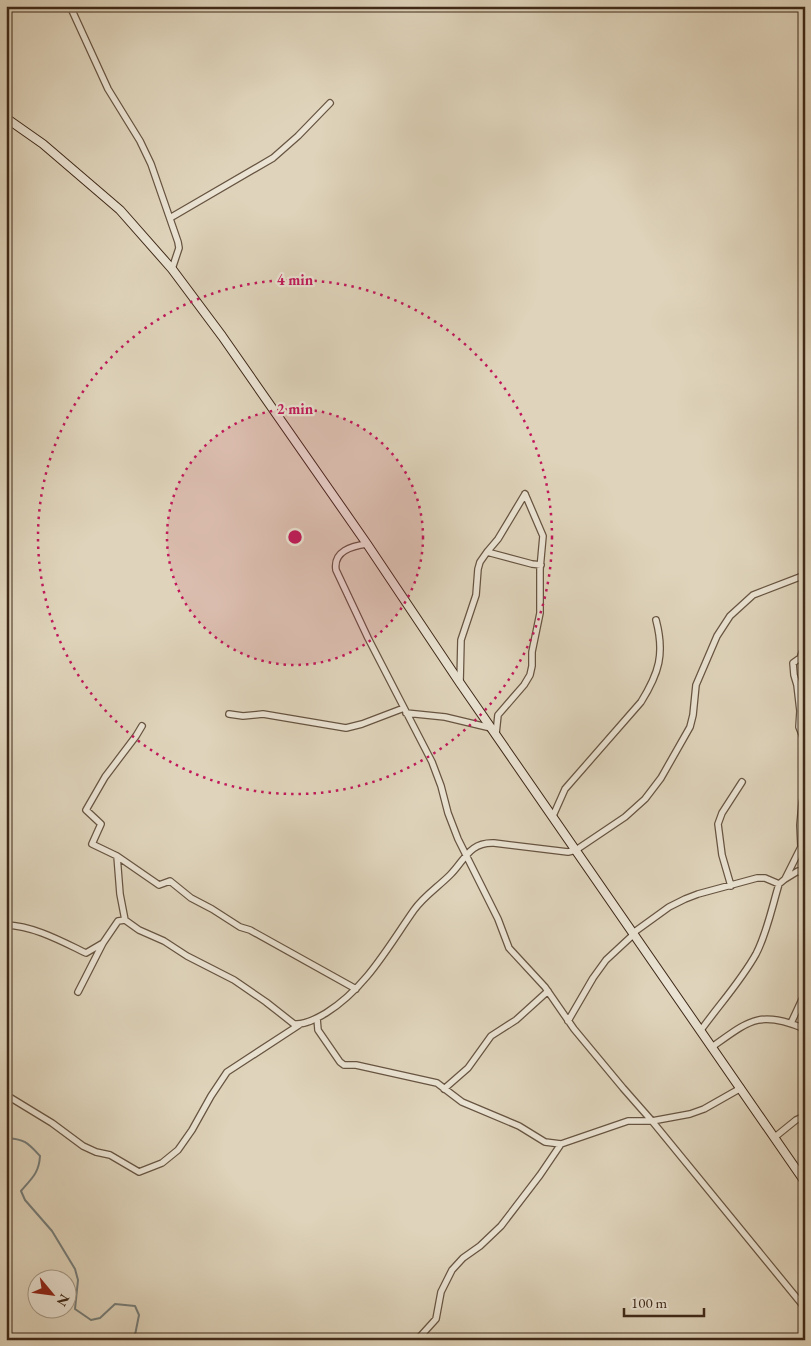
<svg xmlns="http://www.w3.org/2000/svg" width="811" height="1346" font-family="'EB Garamond',serif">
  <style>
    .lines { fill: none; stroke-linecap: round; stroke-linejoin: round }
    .stream { stroke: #757d7a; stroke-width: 2 }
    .street-casing { stroke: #675441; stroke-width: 8 }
    .secondary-casing { stroke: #3f2918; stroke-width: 10 }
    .street { stroke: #eae3d3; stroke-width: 5.5 }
    .secondary { stroke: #eae3d3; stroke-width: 8 }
    .ring { fill: none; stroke: #c2185b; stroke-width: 2.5; stroke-dasharray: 2.5 5 }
    .centre { fill: #c2185b; stroke: #eae3d3; stroke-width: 2.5 }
    .ring-label { font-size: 15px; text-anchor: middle; font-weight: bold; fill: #c2185b; stroke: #eae3d3; stroke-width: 4.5; stroke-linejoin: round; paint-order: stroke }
  </style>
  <rect width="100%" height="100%" fill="#dfd4bb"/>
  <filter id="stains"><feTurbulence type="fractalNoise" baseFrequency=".004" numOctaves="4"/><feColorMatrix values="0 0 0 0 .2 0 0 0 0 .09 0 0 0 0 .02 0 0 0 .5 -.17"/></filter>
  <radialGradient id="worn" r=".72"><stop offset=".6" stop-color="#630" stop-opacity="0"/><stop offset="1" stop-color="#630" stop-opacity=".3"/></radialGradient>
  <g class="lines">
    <!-- stream -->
    <path class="stream" d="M6 1138C25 1139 28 1143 40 1156 39 1173 32 1178 21 1191L25 1200 52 1231 75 1269 78 1280 75 1309 91 1320 100 1318 115 1304 135 1306 139 1315 134 1340"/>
    <defs>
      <path id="street" d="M70 6 108 89 140 141 151 164 178 242 179 248 172 269
        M170 218 273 158 298 136 330 103
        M367 544C352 546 333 551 336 570L368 638 432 762 441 786 448 813 458 839 498 919 509 948 545 987 574 1029 623 1088 652 1121
        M487 552 532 564 541 565
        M805 645 800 658 793 663 794 675 797 685 800 711 799 727 805 742
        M460 683 461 640 476 595 478 569 480 562 487 552 498 539 525 494
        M406 713 445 717 491 728
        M229 714 243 716 263 714 346 728 362 724 404 708
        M496 734 498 715 524 685 530 675 532 666V652L540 613V569L543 536 525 494
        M805 790 802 803 800 825 801 847 785 879 798 871 805 875
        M553 816 565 789 641 702C659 673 665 654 656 620
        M117 856 159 885 170 881 191 898 212 909 240 927 250 930 356 989
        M731 886 722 855 718 824 722 813 742 782
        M125 920 120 894 117 856 92 844 101 824 86 810 105 777 136 736 142 726
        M6 925C34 926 61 941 86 953L103 943
        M633 933 669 907 685 899 698 894 757 878H765L779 884
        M78 992 103 943 118 921 125 920 139 930 164 941 187 956 234 980 266 1002 294 1024C305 1025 316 1019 326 1013 366 988 388 947 414 910 424 896 438 887 450 875 465 860 469 842 494 843L568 852 576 850 625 817 645 799 661 778 690 727 693 715 696 685 717 636 730 616 753 595 805 575
        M317 1018 318 1030 340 1062 344 1065H356L437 1083 462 1102 519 1126 545 1142 561 1144
        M568 1021 593 978 606 960 634 934
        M791 1023 805 993
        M701 1030C719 1005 741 981 756 954 767 933 772 907 779 884L785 879
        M712 1047C750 1020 759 1010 805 1029
        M741 1088 704 1109 690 1114 652 1121C703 1183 754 1245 805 1308
        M444 1089 468 1068 491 1036 516 1020 548 991
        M6 1100 11 1098 52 1123 83 1146 96 1152 110 1155 139 1172 162 1163 178 1150 192 1130 211 1096 227 1072 299 1025
        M775 1137 796 1120 805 1116
        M417 1340 436 1319 441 1292 452 1270 463 1258 480 1246 501 1226 540 1175 561 1144 628 1121H652"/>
      <path id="secondary" d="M6 118 43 144 120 210 172 269 222 336 367 544 460 683 805 1182"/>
    </defs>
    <!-- street casing -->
    <use href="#street" class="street-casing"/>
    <!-- secondary casing -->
    <use href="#secondary" class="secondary-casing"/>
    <!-- street -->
    <use href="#street" class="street"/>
    <!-- secondary -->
    <use href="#secondary" class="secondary"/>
  </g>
  <!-- distance rings -->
  <circle cx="295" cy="537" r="128" fill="#c2185b" fill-opacity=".12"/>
  <g class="ring">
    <circle cx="295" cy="537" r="128"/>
    <circle cx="295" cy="537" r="257"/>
  </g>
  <circle cx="295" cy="537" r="8" class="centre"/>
  <g class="ring-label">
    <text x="295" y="285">4 min</text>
    <text x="295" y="414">2 min</text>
  </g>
  <!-- margin -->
  <rect width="811" height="1346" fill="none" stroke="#dfd4bb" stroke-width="25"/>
  <rect x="8" y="8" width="796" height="1331" fill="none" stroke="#3f2918" stroke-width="2.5"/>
  <rect x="12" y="12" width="786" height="1321" fill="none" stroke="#3f2918"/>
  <!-- north arrow -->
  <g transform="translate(52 1294) rotate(119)"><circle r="24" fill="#eae3d3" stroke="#a69988"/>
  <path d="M0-4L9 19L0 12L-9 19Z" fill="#8f2418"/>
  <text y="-8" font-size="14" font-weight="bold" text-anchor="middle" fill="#3f2918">N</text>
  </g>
  <!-- scale -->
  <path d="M624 1308v8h80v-8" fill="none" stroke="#3f2918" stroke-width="2.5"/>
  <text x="631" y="1308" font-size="15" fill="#3f2918" stroke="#eae3d3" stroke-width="4" paint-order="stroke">100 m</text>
  <rect width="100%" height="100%" filter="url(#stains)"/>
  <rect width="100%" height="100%" fill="url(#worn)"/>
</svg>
